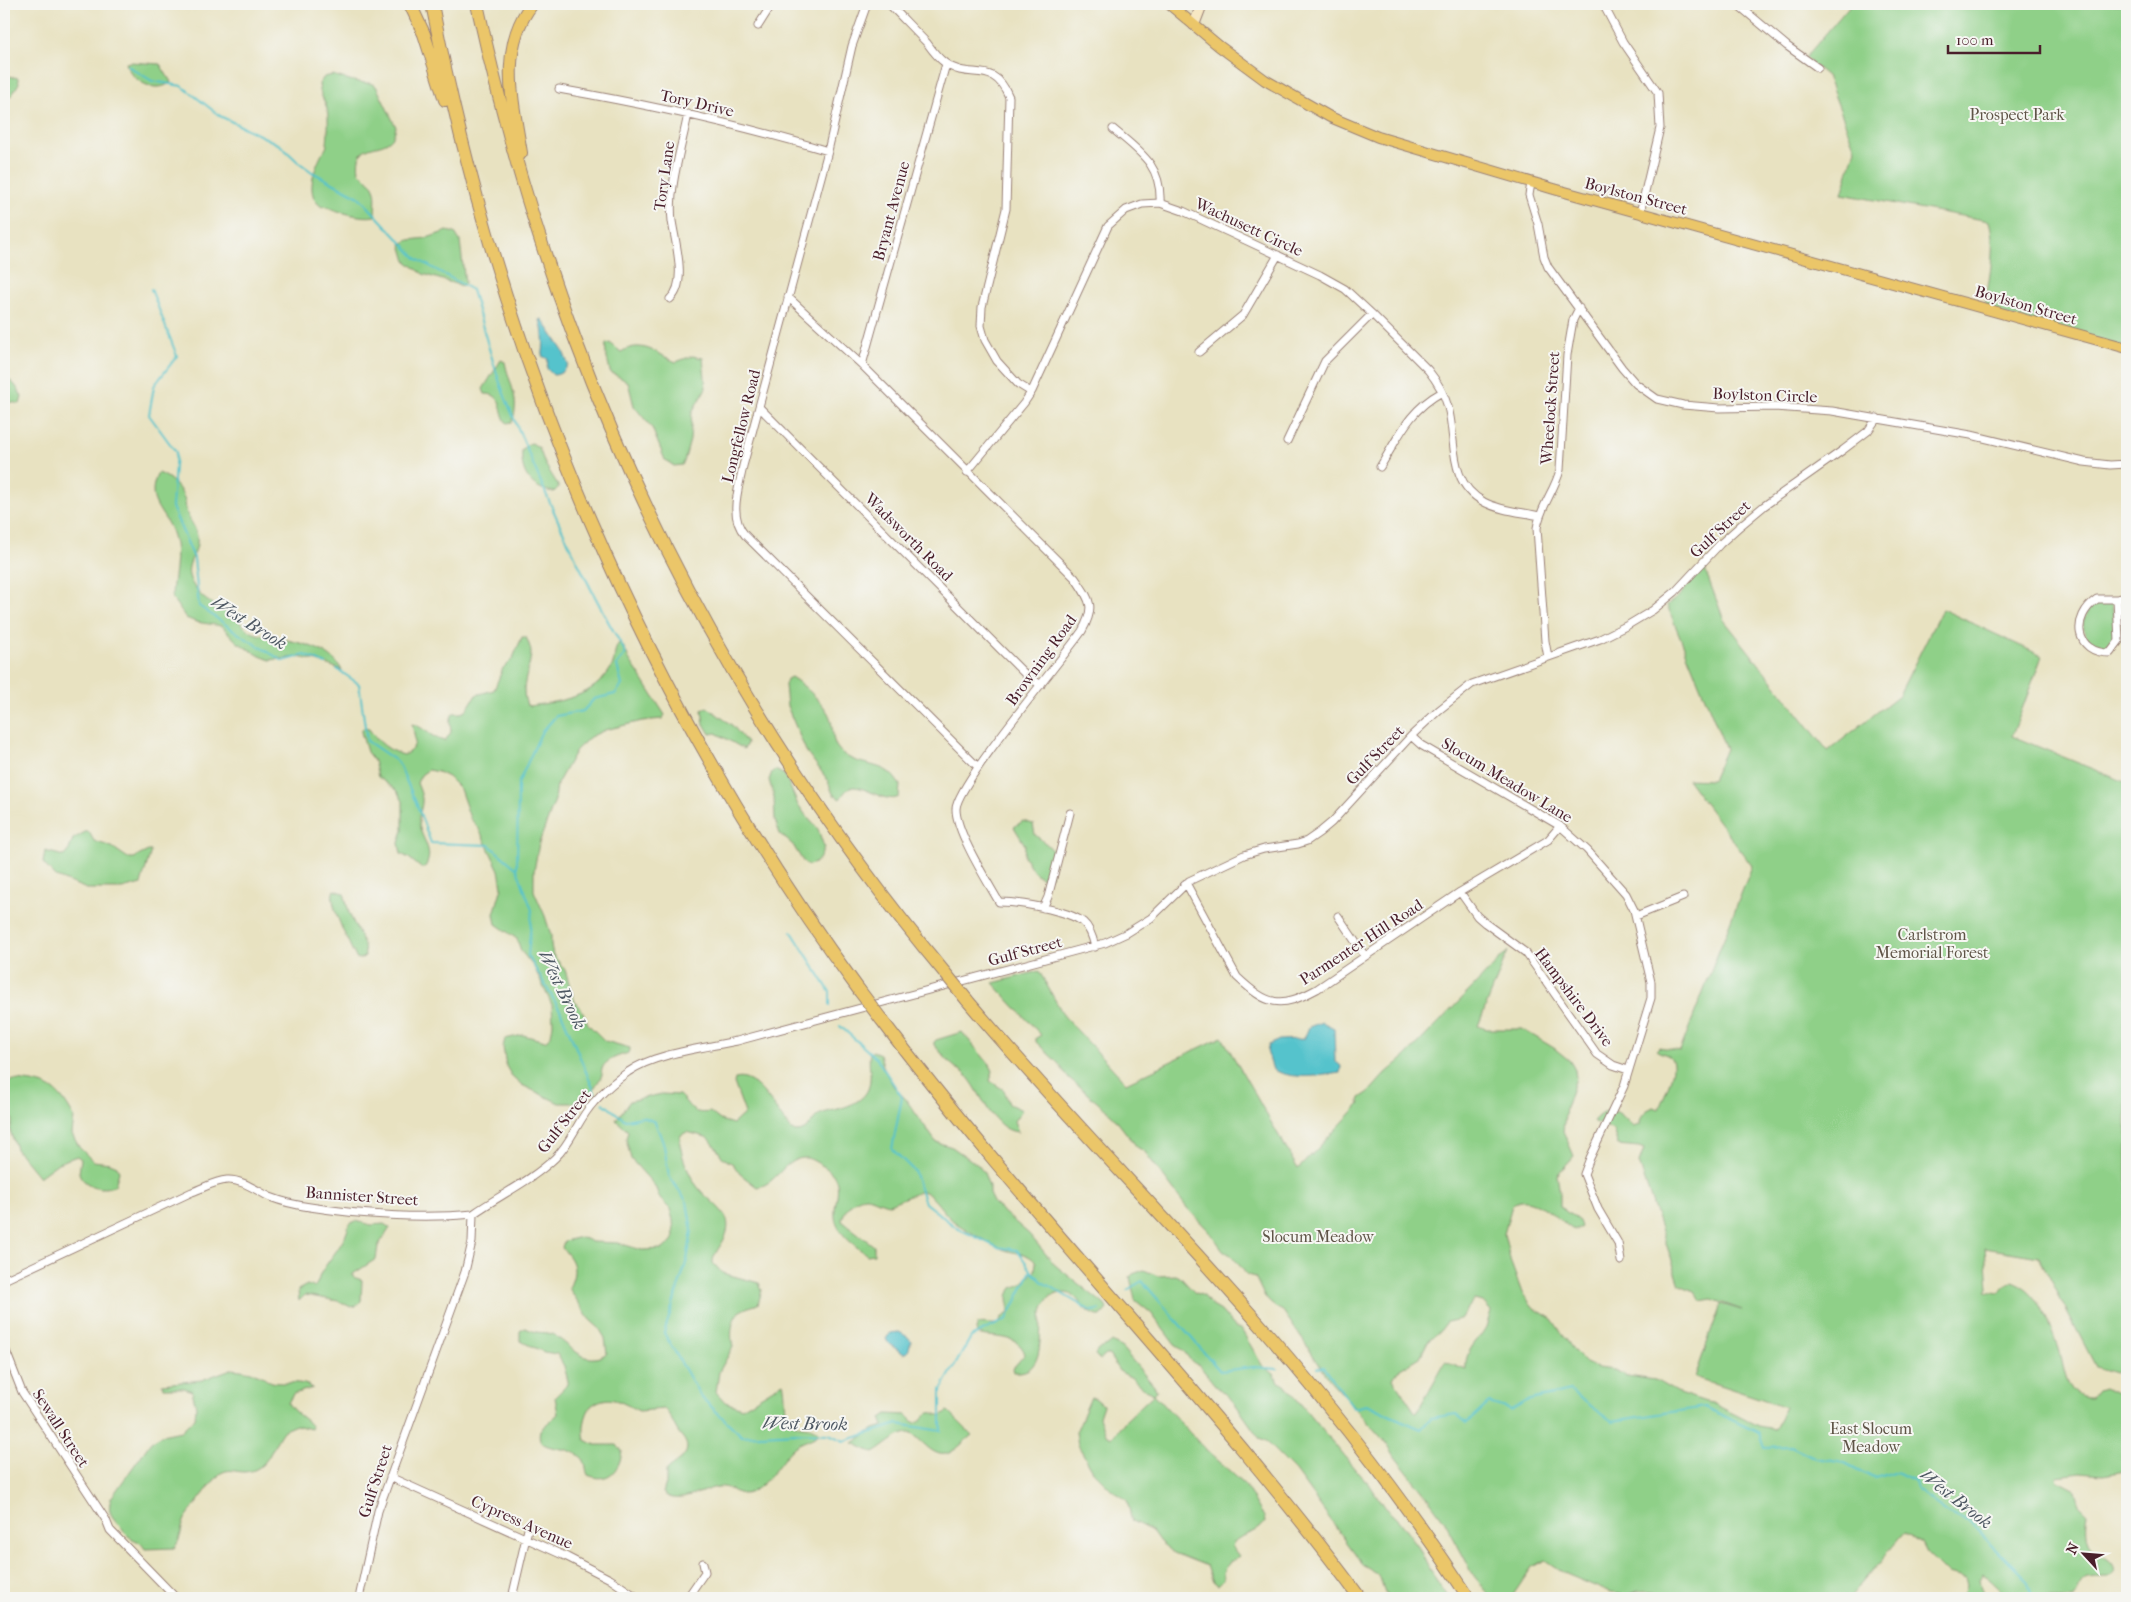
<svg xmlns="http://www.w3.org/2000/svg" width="2131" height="1602" font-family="'IM FELL French Canon',serif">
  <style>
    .green { fill: #8fd088; stroke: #6c785a; fill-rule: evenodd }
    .water { fill: #55c3cc; stroke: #50717c }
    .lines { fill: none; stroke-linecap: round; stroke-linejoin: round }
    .stream { stroke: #55c3cc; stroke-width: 2 }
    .street-casing { stroke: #998076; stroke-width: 9 }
    .secondary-casing { stroke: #998076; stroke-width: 12 }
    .primary-casing { stroke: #998076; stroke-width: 12 }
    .highway-casing { stroke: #998076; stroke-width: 14 }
    .street { stroke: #fff; stroke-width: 7 }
    .secondary { stroke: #f7e8c3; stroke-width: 10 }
    .primary { stroke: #ebc669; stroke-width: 10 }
    .highway { stroke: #ebc669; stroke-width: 12 }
    .highway-bridge-casing { stroke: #998076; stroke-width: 14; stroke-linecap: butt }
    .highway-bridge { stroke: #ebc669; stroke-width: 12 }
    .labels { text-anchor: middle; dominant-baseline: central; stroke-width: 4; stroke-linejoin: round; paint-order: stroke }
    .street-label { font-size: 16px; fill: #4a1f2b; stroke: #f6f6f2 }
    .park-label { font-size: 16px; fill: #5f5447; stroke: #f6f6f2 }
    .water-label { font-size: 18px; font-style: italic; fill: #4e5863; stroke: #f6f6f2 }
  </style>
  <rect width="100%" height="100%" fill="#f6f6f2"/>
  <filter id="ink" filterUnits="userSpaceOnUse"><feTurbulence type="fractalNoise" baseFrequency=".02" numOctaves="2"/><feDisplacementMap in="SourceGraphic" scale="10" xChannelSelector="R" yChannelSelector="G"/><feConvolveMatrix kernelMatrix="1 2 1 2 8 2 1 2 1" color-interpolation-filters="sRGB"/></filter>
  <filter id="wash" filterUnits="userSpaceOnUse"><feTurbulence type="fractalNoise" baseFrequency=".0096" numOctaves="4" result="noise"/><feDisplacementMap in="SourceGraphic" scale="20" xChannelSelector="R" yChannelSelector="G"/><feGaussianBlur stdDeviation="1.12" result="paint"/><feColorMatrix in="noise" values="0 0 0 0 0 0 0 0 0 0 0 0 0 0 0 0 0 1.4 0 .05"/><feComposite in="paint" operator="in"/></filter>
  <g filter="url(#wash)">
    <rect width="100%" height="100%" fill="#e8e2c1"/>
    <!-- green -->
    <path class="green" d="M1851 4H2127V348L1985 309C1988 281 1997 248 1989 221L1842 194 1855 149 1827 76 1805 58Z
      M130 62 160 64 171 82C156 95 131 81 126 63Z
      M4 75 18 78 19 83 12 95 4 99Z
      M333 75C341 78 362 84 370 83L376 86 396 127C395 130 394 136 392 138 381 152 354 139 359 172 379 189 376 191 375 216 362 219 338 212 325 206L322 207C304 195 314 170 322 154 324 151 327 148 327 144 328 135 329 119 327 109 325 100 320 97 319 84L324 77Z
      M447 231 455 233 460 241 465 283 462 286 423 274 406 261 401 244 409 240 427 238Z
      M610 343 621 352C642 339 657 354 676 362L692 356 703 358 706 388 692 412 690 440 684 462 682 465 674 466 665 460 652 428 634 406 628 382 610 372C609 362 604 354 606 344Z
      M501 360 505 362C509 384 521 399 512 422L507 423C498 412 505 394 485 394L483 389Z
      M4 377C13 381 18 388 22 397L20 404 11 402 4 404Z
      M532 443 539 448 545 464 558 485V488L554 492C530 489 520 472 522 450L528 444Z
      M158 473C169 476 180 487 184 498 186 504 185 510 188 516 191 522 197 530 197 537 200 559 175 565 199 593 208 604 220 607 231 614 240 620 245 631 257 634 285 641 326 642 342 670L317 661 298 657 270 660 260 656 237 642 222 626 196 622 186 618 172 598C172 578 180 557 173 536 166 511 143 503 158 473Z
      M1704 567 1724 620 1828 751 1899 695 1942 609 2042 656 2012 736 2127 783V1377L2096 1367 2039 1257 1985 1248 1988 1288 1986 1291 1999 1293 2012 1281C2037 1290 2044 1312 2053 1335 2054 1338 2057 1341 2058 1345 2065 1363 2063 1400 2092 1398L2098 1391 2104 1389 2127 1400V1490L2125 1473 2123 1471 2104 1475 2080 1473 2057 1476 2058 1481 2075 1490 2079 1505 2088 1514C2086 1525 2085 1541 2093 1550 2101 1558 2113 1557 2115 1571L2109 1577C2082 1578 2085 1574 2073 1598H2008C2004 1594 1987 1577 1983 1575L1979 1580 1981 1588 1987 1598H1963L1967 1586 1965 1579 1948 1574 1927 1553 1922 1543 1904 1533 1849 1598H1666L1655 1591H1638L1627 1595 1611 1593 1564 1573 1545 1560 1532 1567 1511 1598H1492L1474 1576 1444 1520 1427 1497 1396 1458 1388 1445 1330 1380 1283 1311C1264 1302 1264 1294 1255 1277L1247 1275 1232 1256 1223 1250 1209 1231 1187 1208 1145 1152 1137 1147 1112 1115 1068 1077 1058 1063 1036 1042V1038L1041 1035 993 983 1039 971 1064 1016 1126 1083 1222 1037 1298 1169 1360 1104 1359 1102 1360 1098 1369 1092 1385 1074 1405 1057 1508 951 1478 1026 1487 1029H1522L1554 1048 1570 1061 1575 1070 1576 1078 1566 1108 1563 1131 1574 1156 1557 1175 1560 1193V1207L1579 1221 1581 1227 1576 1230 1572 1229C1558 1219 1528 1190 1512 1205L1504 1234 1511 1263 1522 1293 1534 1308 1552 1319 1574 1351 1586 1363 1597 1368 1614 1370 1627 1376 1655 1380 1676 1392 1706 1402 1712 1403 1758 1426 1775 1429 1786 1407 1695 1377 1721 1304 1742 1310 1712 1299 1700 1301 1694 1291 1680 1285 1639 1163 1644 1149 1639 1147 1618 1145 1613 1130 1593 1121C1611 1102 1620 1112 1633 1127L1640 1125C1640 1115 1645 1110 1654 1107L1659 1109C1663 1098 1677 1070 1672 1060 1670 1054 1661 1054 1656 1050L1659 1047 1680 1051 1752 866 1687 779 1712 780 1726 749 1667 605 1679 596ZM1474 1300 1483 1302 1491 1311C1489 1316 1488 1322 1486 1327 1477 1343 1464 1350 1466 1370L1445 1362 1417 1412H1415L1393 1379 1397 1371 1420 1357 1428 1341 1440 1331 1447 1322 1460 1319Z
      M2100 602H2106L2112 604 2116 639C2098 668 2062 619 2100 602Z
      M522 637H526C528 642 531 648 531 653 530 671 519 687 527 705L530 706C561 701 594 697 611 668 616 660 613 650 619 643 627 648 626 655 631 662 643 679 653 697 665 715L662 719 642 721 605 730 590 737 576 750 557 784 555 800 539 843 534 871V891L545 916 551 935V945L553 955 565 970 575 1002 582 1010 588 1024 605 1041 630 1048V1050L629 1053C621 1055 604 1060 602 1069 600 1076 604 1070 601 1077 597 1085 592 1089 590 1098L572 1103H559L522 1085 511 1075 506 1066 503 1047 505 1039 523 1035 545 1041 551 1036 553 1024 552 1005 534 967 521 951 517 939 496 924 494 914 502 887 499 870 479 829 470 818 460 789 448 777 438 772 428 770 421 775 417 783C419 788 423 797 422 802 422 809 418 814 419 822 419 837 436 850 425 867L421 868 409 858 401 854 399 843 403 830V801L396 790 378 777 374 761 367 752 361 732 363 728 369 729C377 741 390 752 404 755 419 747 415 739 412 724 425 727 432 739 445 741L451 732 450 721 453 713H461L466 711 476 695 494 690 503 668 513 658Z
      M791 677C803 684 829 707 831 721 834 732 831 741 839 750 853 765 872 762 887 771 893 774 896 780 900 785L899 797C884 805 859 780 848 789 845 791 842 796 840 799L833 794 827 779 806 751 787 706 785 685 787 679Z
      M707 707 733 726 747 743 744 749 716 733 710 734 704 724 702 710Z
      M775 770 785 775 797 803 807 817 818 829 824 847C821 856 819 864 808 865L804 863 793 845 780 834 775 820 774 797 769 780 772 772Z
      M1023 821 1033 824 1035 835C1057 852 1055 849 1051 876L1046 879C1033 876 1031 866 1024 856L1025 845 1014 827Z
      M85 832H89L94 841 112 847 128 858H134L148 851H151L141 884 122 889H87L56 877 43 863 45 851 64 856 69 850 73 839Z
      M334 890 344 893 349 913 364 945 365 956 360 959 356 958C350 945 327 902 334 890Z
      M962 1032 990 1065 993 1071 990 1081 1004 1090 1009 1104 1022 1110 1014 1121 1018 1132C991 1130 982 1091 965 1074 963 1071 959 1070 956 1068 948 1062 941 1052 934 1045V1042L936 1040Z
      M873 1051 880 1054 884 1069 894 1087 904 1097 936 1142 952 1147 978 1165 984 1173 989 1186V1194L994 1204 1029 1234 1055 1265 1105 1305 1107 1309 1101 1316H1098C1076 1311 1081 1284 1051 1296 1047 1301 1043 1306 1042 1313 1038 1332 1047 1375 1014 1372L1013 1368 1025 1354C1018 1333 994 1339 977 1334L976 1329 978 1324C986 1322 993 1326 1000 1323L1001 1318 1009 1313 1008 1296 1011 1289 1021 1284 1035 1271 1036 1262C1026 1252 1020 1254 1008 1251 992 1246 970 1232 956 1223 943 1214 935 1195 922 1191L889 1204C881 1203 872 1197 866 1197 854 1197 843 1211 842 1221L874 1246V1254L867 1255C855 1245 842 1238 836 1222 830 1203 850 1182 823 1166 817 1163 811 1158 805 1158 783 1158 777 1185 757 1187L740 1174 733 1164 723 1158 713 1143 706 1137 687 1132 681 1135C678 1142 681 1147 682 1154 686 1167 692 1181 701 1191 709 1200 723 1209 727 1220 732 1238 712 1251 713 1263L722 1273 759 1283 762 1290 758 1304C753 1306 747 1307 742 1310 731 1316 730 1336 733 1347L719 1372 716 1392 725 1402 742 1408 783 1383C787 1393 782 1421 794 1424 806 1428 809 1424 820 1433 813 1440 801 1441 793 1448 778 1463 771 1481 751 1492 737 1499 731 1485 718 1487 702 1489 678 1507 663 1493L666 1483V1471C673 1463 691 1457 686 1443 684 1438 679 1434 677 1430 672 1422 671 1415 664 1409L639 1411C622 1403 609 1392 591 1406 585 1415 582 1429 585 1440L596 1445H617L622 1451C620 1470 608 1484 588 1475 585 1469 587 1462 581 1457 566 1443 534 1454 540 1430L558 1414 555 1397 566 1386 568 1381 564 1366 557 1354 544 1352 520 1341V1331L525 1328C529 1329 532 1331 536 1332 542 1333 546 1332 552 1334 569 1343 585 1369 607 1353L605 1338 599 1328 589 1319 569 1288C577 1271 576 1262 562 1248L564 1241 581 1237 592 1242 618 1243 642 1250 663 1249 672 1241 674 1237 673 1220 670 1209 660 1199 655 1186 631 1159 626 1139 628 1131 616 1120 630 1101 662 1094 679 1095C692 1106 689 1115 710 1112L720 1120 733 1124 745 1113 734 1083 735 1079C762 1071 784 1131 796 1132 810 1133 811 1116 823 1113 841 1108 869 1104 870 1080 871 1071 868 1062 870 1053Z
      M14 1080C48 1083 57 1086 74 1117L72 1134 79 1147 93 1161 110 1163 117 1166 119 1172 115 1185C103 1192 83 1186 79 1173L81 1159 77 1156 58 1163 39 1177 16 1149 10 1130 13 1120 4 1109V1083Z
      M356 1221 371 1225 384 1224 390 1228 378 1246 376 1259 353 1274V1277L362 1280 361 1301 356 1306 351 1307 338 1301 305 1295 299 1301 298 1290 307 1285 314 1287C319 1283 318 1278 321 1273 330 1257 346 1243 349 1224Z
      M1144 1270 1158 1276 1176 1275 1180 1277 1194 1292 1204 1296 1211 1305 1221 1311 1236 1328 1241 1329 1262 1365 1274 1374 1278 1382 1285 1385 1364 1480 1368 1482 1384 1507 1398 1520 1419 1548 1429 1569 1449 1598H1387L1379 1575 1362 1565 1357 1556 1295 1471 1267 1443 1260 1439 1234 1402 1215 1385 1199 1365 1191 1361 1183 1350 1175 1345 1151 1313 1135 1300 1130 1277 1133 1274Z
      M1112 1342 1122 1348 1154 1386 1157 1391 1154 1394 1202 1446 1245 1485 1264 1517 1265 1522C1256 1537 1235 1533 1232 1547L1239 1556C1231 1562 1221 1567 1223 1579L1217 1585 1213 1582 1207 1566 1174 1553 1160 1542 1152 1531 1132 1521 1127 1500 1112 1490 1093 1471 1078 1445 1076 1432 1091 1397 1095 1398 1103 1405 1099 1417 1106 1435 1112 1438 1125 1421 1154 1394 1145 1390 1132 1378 1119 1371 1109 1355H1106L1100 1360 1095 1355C1099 1345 1106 1349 1112 1342Z
      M231 1369C241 1370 252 1371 262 1376 265 1377 268 1381 272 1382 283 1385 301 1379 313 1388L293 1394 288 1403C293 1413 305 1417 312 1427L311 1429 296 1425 284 1430C271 1445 270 1471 244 1472 235 1472 230 1468 221 1473 216 1477 189 1513 185 1519 180 1530 182 1539 174 1548L145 1549C139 1539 135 1542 127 1535 124 1533 123 1528 120 1526 111 1515 107 1513 111 1498L151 1442 162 1435 181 1431 195 1418 196 1407 192 1391 184 1388H163L162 1384 202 1380Z
      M948 1411 972 1435C965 1440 959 1448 951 1452 933 1463 918 1432 908 1433 896 1435 885 1447 874 1453L853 1443 874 1429 884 1426 881 1418 887 1414 907 1415 915 1423C929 1419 923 1407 941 1416Z"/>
    <!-- water -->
    <path class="water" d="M542 319 563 351 568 364C566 370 560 375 553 375L547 369 548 359 542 356C545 349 543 328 540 320Z
      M1322 1022 1334 1028 1335 1061 1341 1066 1340 1073C1318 1076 1295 1080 1273 1070L1267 1051 1269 1045 1279 1040 1304 1039 1309 1027Z
      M899 1332 908 1337 911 1341 908 1352 904 1354 889 1344 886 1339 890 1333Z"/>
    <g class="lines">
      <!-- stream -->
      <path class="stream" d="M128 66 152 81 182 86 220 116 280 145 297 161 312 172 359 197 417 259 472 290C483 326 492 364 506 399 541 485 579 573 626 653L617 665 622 685 615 694 594 699 583 711 556 716 541 733 518 784 517 869
        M151 289 177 356 154 386 149 415 176 452 172 507 194 558 199 606 242 636 283 661 305 655 326 664
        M337 669 359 684 367 741 398 762 417 805 431 843 489 845 517 869 532 910 528 956 560 1010 595 1093
        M792 932 830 992V1006
        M840 1026 877 1059 902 1097 892 1149 914 1171 925 1203 957 1228 997 1247 1017 1250 1031 1270
        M603 1103 625 1120 643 1117 655 1122 664 1145 669 1176 687 1202 692 1231 687 1260 664 1333 701 1397 742 1436 796 1433 829 1434 844 1441 898 1424 941 1431V1390L971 1337 1007 1319 1031 1271 1044 1283 1091 1311 1099 1310
        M1127 1290 1142 1281 1220 1371 1254 1367 1277 1369
        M1317 1368 1324 1367 1354 1408 1366 1405 1421 1429 1431 1418 1456 1414 1467 1423 1489 1403 1511 1410 1526 1401 1570 1391 1612 1421 1705 1407 1759 1433 1764 1447 1791 1446 1816 1458 1845 1463 1875 1479 1897 1472 1914 1481 1916 1489 1948 1513 1970 1523 2028 1581 2032 1598"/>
    </g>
  </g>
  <g filter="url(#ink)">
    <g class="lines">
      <defs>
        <path id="street" d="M867 4 852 46 828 151 743 466C739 488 728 516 745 535L978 767
          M889 4C902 17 914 30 927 43 932 50 938 58 945 63 970 82 993 58 1009 97L1006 209 982 307 981 326 985 340 997 361 1018 384 1031 392
          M1603 4 1623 42 1658 93 1660 128 1640 213
          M1737 4 1787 46 1818 68
          M758 26 772 4
          M559 89C650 105 739 124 828 151
          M1113 129C1140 152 1162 165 1160 203
          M1531 183 1529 195 1538 224 1544 257 1548 267 1622 368 1636 384 1657 399 1683 405 1719 408 1774 407 1832 411 1971 435 2084 462 2110 465 2127 464
          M788 297 862 365 1075 578C1090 600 1096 606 1082 631 1062 660 956 785 956 809 956 832 987 881 999 902 1019 902 1067 910 1083 922 1090 928 1093 938 1095 947
          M670 299C688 284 675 242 672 221 668 188 682 146 688 114
          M1199 352 1243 315 1278 255
          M862 365 946 64
          M759 407 1026 675 1041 685
          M1287 441 1325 361 1372 314
          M1380 467C1399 436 1409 410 1442 392
          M967 472 1024 403 1032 391 1108 226 1126 210 1142 204 1160 203 1183 211 1320 275 1345 289 1372 314 1428 370C1437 381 1444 393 1448 407 1457 441 1447 482 1484 502 1501 511 1522 512 1540 516
          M2097 599H2117L2119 641 2110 653C2074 653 2071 617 2097 599Z
          M2117 599 2127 597
          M1548 657 1545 641 1537 528C1540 507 1555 490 1560 470L1567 355 1573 320 1579 308
          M1411 736 1421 745 1560 826 1587 850 1626 894 1634 910 1651 982V998L1624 1086 1590 1158 1584 1174 1598 1209 1618 1243 1621 1261
          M1186 883 1237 977C1268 1006 1280 1009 1317 989L1460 892 1548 840 1560 826
          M1460 892 1477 916 1485 923 1526 953 1597 1054 1613 1065 1628 1070
          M1043 908 1048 897 1070 813
          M1338 916 1365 956
          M1636 916 1683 897
          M4 1280 192 1192C204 1188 214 1181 227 1180 242 1179 257 1191 270 1197 283 1202 296 1205 310 1207 360 1215 423 1219 473 1214
          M4 1346 22 1392 106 1520 110 1530 176 1598
          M390 1477 567 1557 610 1579 638 1598
          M359 1598 378 1511 465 1272 472 1242 473 1214C500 1195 531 1181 555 1158 572 1142 578 1119 594 1102 603 1092 616 1080 628 1072 655 1053 704 1048 737 1041L1105 943 1127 933 1151 918 1189 881 1244 855 1264 849 1298 844 1307 841 1320 832 1332 822 1411 736 1439 710 1472 684 1600 639 1628 625 1653 610 1675 592 1720 544 1740 526 1764 506 1843 450 1868 431 1877 418
          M512 1598 528 1529
          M687 1598 705 1572 703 1563"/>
        <path id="secondary" d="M1194 25 1202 4"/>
        <path id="primary" d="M1169 4 1219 46 1265 80 1330 117 1378 137 1554 189 2127 348"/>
        <path id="highway" d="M410 4 424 34 445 100
          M432 4C499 357 645 700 859 990
          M477 4C502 118 534 230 575 339 661 568 788 785 945 973
          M521 153C513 103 498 48 532 4
          M967 1000C1063 1114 1169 1220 1267 1333 1340 1417 1408 1505 1469 1598
          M881 1019C1032 1219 1211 1396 1360 1598"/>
      </defs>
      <!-- street casing -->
      <use href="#street" class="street-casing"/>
      <!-- secondary casing -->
      <use href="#secondary" class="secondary-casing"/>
      <!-- primary casing -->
      <use href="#primary" class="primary-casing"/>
      <!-- highway casing -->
      <use href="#highway" class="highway-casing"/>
      <!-- street -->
      <use href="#street" class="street"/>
      <!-- secondary -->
      <use href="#secondary" class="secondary"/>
      <!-- primary -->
      <use href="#primary" class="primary"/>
      <!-- highway -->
      <use href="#highway" class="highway"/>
      <defs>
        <path id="highway-bridge" d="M945 973 967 1000
          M859 990 881 1019"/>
      </defs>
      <!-- highway-bridge casing -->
      <use href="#highway-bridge" class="highway-bridge-casing"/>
      <!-- highway-bridge -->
      <use href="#highway-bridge" class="highway-bridge"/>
    </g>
  </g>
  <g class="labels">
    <!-- street labels -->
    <g class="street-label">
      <text transform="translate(697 103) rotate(13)">Tory Drive</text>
      <text transform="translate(664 176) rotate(-82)">Tory Lane</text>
      <text transform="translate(1636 196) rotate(15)">Boylston Street</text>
      <text transform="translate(891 211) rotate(-75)">Bryant Avenue</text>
      <text transform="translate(1249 227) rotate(25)">Wachusett Circle</text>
      <text transform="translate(2026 305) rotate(16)">Boylston Street</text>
      <text transform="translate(1765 395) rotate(2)">Boylston Circle</text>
      <text transform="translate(1550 408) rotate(-86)">Wheelock Street</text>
      <text transform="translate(741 426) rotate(-76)">Longfellow Road</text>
      <text transform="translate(1720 529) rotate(-43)">Gulf Street</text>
      <text transform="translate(909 537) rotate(45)">Wadsworth Road</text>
      <text transform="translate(1041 660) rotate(-54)">Browning Road</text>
      <text transform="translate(1375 755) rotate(-46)">Gulf Street</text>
      <text transform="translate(1507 780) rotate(31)">Slocum Meadow Lane</text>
      <text transform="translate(1361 942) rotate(-33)">Parmenter Hill Road</text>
      <text transform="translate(1025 951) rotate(-15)">Gulf Street</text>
      <text transform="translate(1574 997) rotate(53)">Hampshire Drive</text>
      <text transform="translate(564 1121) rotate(-52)">Gulf Street</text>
      <text transform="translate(362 1196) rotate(4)">Bannister Street</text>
      <text transform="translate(61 1428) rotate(57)">Sewall Street</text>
      <text transform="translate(375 1481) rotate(-72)">Gulf Street</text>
      <text transform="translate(522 1522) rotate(24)">Cypress Avenue</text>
    </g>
    <!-- park labels -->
    <g class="park-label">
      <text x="2017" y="114">Prospect Park</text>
      <text x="1932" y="934">Carlstrom<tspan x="1932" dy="18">Memorial Forest</tspan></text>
      <text x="1318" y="1236">Slocum Meadow</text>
      <text x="1871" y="1428">East Slocum<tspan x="1871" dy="18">Meadow</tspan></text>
    </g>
    <!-- water labels -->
    <g class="water-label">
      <text transform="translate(249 623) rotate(32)">West Brook</text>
      <text transform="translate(562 990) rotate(64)">West Brook</text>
      <text transform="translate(805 1424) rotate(1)">West Brook</text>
      <text transform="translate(1956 1499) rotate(38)">West Brook</text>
    </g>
  </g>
  <!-- margin -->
  <rect width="2131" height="1602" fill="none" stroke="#f6f6f2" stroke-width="20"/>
  <!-- north arrow -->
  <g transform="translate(2084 1554) rotate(296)" stroke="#f6f6f2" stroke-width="4" paint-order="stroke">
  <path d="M0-4L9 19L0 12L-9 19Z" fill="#4a1f2b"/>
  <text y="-8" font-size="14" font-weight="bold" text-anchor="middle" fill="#4a1f2b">N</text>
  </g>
  <!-- scale -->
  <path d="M1948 45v8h92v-8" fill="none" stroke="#4a1f2b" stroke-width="2.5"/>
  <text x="1956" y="45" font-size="15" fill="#4a1f2b" stroke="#f6f6f2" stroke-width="4" paint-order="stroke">100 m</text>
</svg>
